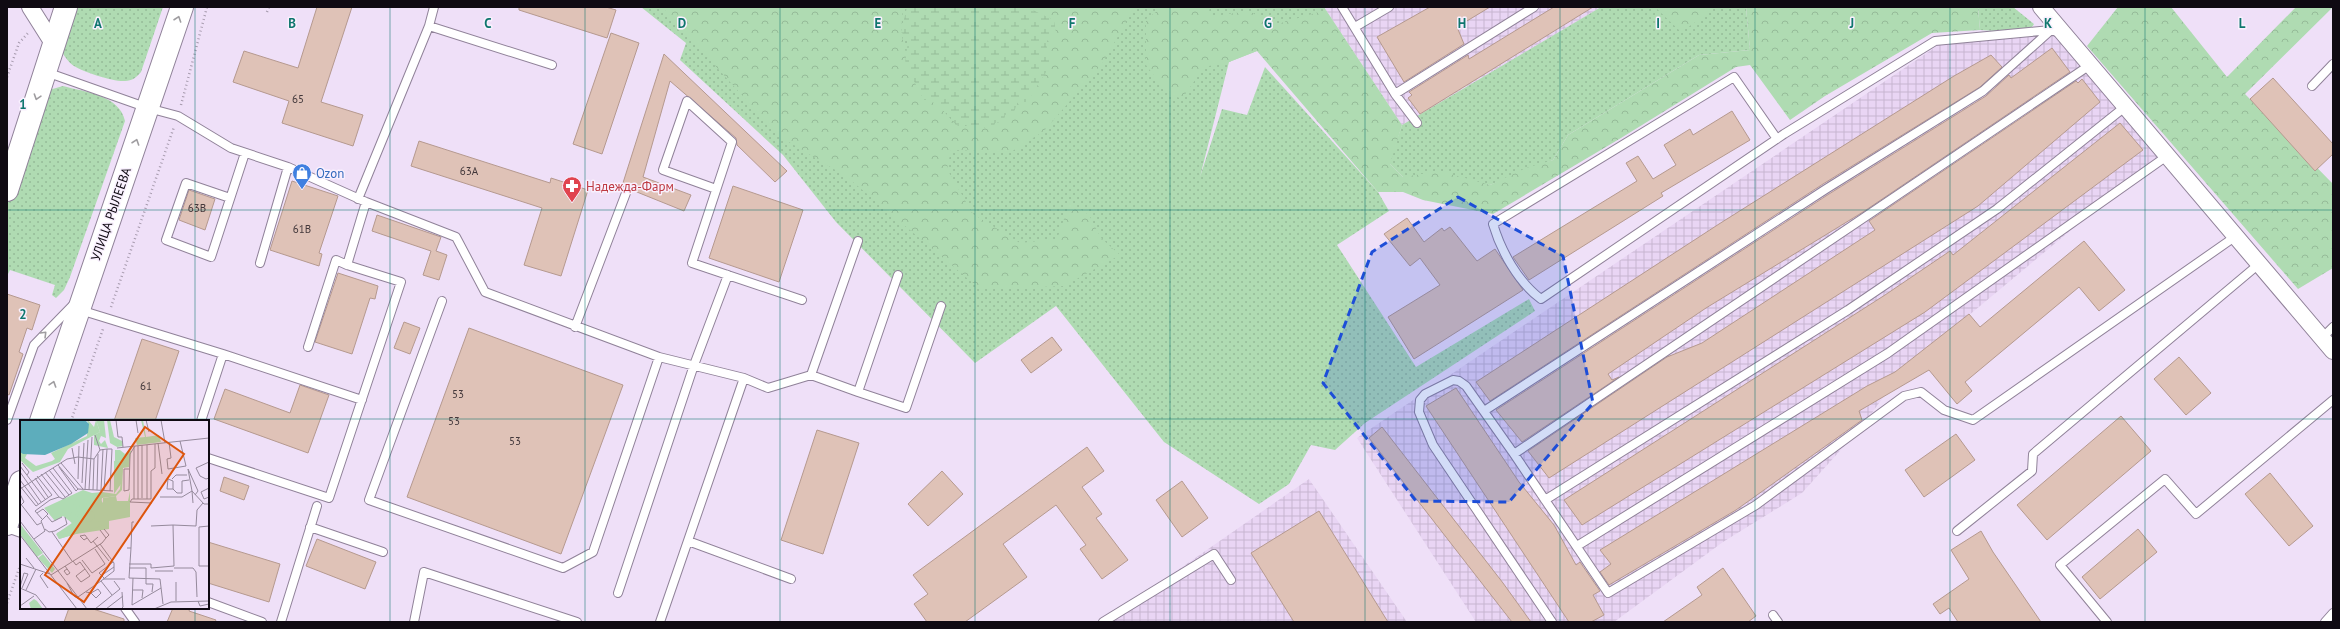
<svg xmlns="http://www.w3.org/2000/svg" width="2340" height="629" font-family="'PT Sans',sans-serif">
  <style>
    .industrial { fill: url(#industrial-grid) }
    .grass { fill: url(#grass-dots) }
    .forest { fill: url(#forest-crowns) }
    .wetland { fill: url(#wetland-marsh) }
    .building { fill: #dfc2b7; stroke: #b5998f }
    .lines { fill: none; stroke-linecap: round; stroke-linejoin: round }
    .lane-casing { stroke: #908299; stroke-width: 10 }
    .street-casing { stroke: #908299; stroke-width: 18 }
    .secondary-casing { stroke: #908299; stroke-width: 24 }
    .path { stroke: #a79bae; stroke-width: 2.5; stroke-dasharray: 1 3; stroke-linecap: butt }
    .lane { stroke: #fff; stroke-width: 8 }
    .street { stroke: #fff; stroke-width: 16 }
    .secondary { stroke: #fff; stroke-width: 22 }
    .oneway { stroke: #9f9da0 }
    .marked { fill: #1d4ed8; fill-opacity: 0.2; stroke: #1d4ed8; stroke-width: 3; stroke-dasharray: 8 5; stroke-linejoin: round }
    .grid { fill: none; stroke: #0f766e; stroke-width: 1; stroke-opacity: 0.55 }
    .labels { text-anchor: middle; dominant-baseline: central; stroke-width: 3; stroke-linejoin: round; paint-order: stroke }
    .number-label { font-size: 11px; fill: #43383b }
    .shop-label { font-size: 13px; fill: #366cbe; stroke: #f9f0fe; text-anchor: start }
    .health-label { font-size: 13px; fill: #be3a42; stroke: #f9f0fe; text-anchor: start }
    .street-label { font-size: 13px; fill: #0f0a12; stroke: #f9f0fe }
    .inset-road { fill: none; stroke: #958a9c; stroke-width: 1 }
    .view { fill: #dd550c; fill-opacity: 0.15; stroke: #dd550c; stroke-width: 2 }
    .inset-edge { fill: none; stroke: #0f0a12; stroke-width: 2 }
    .grid-label { font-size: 13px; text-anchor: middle; font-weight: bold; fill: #0f766e; stroke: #f9f0fe; stroke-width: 3; stroke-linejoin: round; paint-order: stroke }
  </style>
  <defs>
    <pattern id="industrial-grid" width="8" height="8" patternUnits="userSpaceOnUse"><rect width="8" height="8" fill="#e9d5f4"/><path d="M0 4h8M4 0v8" fill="none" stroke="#c7b6d0"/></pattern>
    <pattern id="grass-dots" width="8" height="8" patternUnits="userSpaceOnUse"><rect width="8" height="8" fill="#afdbb2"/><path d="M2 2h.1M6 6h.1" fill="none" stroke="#95bb98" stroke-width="1.8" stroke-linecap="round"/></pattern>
    <pattern id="forest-crowns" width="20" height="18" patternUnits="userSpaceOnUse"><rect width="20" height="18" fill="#afdbb2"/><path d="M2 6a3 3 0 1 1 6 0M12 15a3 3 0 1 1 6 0" fill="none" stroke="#95bb98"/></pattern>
    <pattern id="wetland-marsh" width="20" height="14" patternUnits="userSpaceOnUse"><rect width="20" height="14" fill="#afdbb2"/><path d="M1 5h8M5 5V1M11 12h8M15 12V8" fill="none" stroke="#95bb98"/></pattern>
  </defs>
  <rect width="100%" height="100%" fill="#efe0f8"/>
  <!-- industrial -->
  <path class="industrial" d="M1324 7H1601L1402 125Z
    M2055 29 2161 155 1902 371 1864 424 1802 493 1723 542 1614 622H1476L1357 438 1940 44Z
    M1309 479 1407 622H1103Z"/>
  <!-- grass -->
  <path class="grass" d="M71 7H163L141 72C137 77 132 81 125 81 114 82 83 72 74 66 69 63 65 57 62 52Z
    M641 7H1324L1326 10 1257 51 1229 62 1200 177 1222 109 1247 115 1265 67 1378 192 1389 211 1337 245 1416 367 1529 299 1535 311 1365 423 1335 450 1311 445 1289 484 1259 504 1164 442 1056 306 975 363 836 222 783 155 680 60 686 43Z
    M1601 7H1746L1750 50 1699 55 1568 135 1553 160 1490 185 1403 177 1389 163 1402 125Z
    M1978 7H2013L2034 24 2028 33 1980 30Z
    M63 86C84 92 120 95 125 121L70 277 64 290 56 298 52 295 55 285 10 270 7 276V201L35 109 49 90Z"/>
  <!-- forest -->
  <path class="forest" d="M662 7H903L901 32 911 75 957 126H987L1046 42 1054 20 1026 7H1132L1133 10 1102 64 1044 131 1011 152 951 150 947 169 973 214 1020 243 1057 239 1070 202 1089 215 1101 238 1120 255 1064 286 980 289 847 177 779 136Z
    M1163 7H1210L1208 17 1249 11 1274 25 1326 10 1402 125 1390 164 1403 177 1440 171 1490 185 1526 168 1553 160 1568 135 1699 55 1750 50 1746 7H1978L1980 30 1932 33 1825 96 1790 120 1750 65 1736 67 1621 138 1493 214 1423 200 1403 192H1378L1257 51 1229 62 1204 67 1182 99 1167 93 1146 65V19Z
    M1655 7H1713L1710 12 1681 32Z
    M2118 7H2171L2227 77 2296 7H2333L2245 94 2333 184V268L2298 289 2087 46Z"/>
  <!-- wetland -->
  <path class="wetland" d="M907 7H1026L1054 20 1056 33 1046 42 1050 66 1027 102H1018L1013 114 1005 115 1004 121 995 123 993 129 987 126 977 132 964 124 956 126 950 112 940 110 931 100H924L905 64 908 39 901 32Z"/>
  <!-- building -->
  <path class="building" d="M317 7H352L321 102 363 115 353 146 282 123 289 101 233 82 244 51 298 68Z
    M519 7H606L616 10 607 38 519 10Z
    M1430 7H1490L1457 27 1464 44 1404 82 1377 37Z
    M1554 7H1593L1420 114 1408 98 1412 95 1409 92 1468 55 1469 59Z
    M611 33 639 43 602 154 573 144Z
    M2052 48 2070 72 1863 212 1706 308 1608 374 1612 380 1619 377 1522 442 1496 410 1829 194 1986 96 2009 75 2011 78Z
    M664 54 787 171 775 182 737 145 736 138 670 81 643 177 691 195 684 211 622 186Z
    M1991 55 2002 67 1980 87 1823 184 1490 401 1476 382 1719 224 1954 76Z
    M2273 78 2333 144V154L2315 171 2250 99Z
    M2082 79 2100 102 1978 206 1549 478 1528 451 1667 357 1702 343 1875 230 1869 221 2076 81 2078 83Z
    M1732 111 1750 140 1661 193 1663 196 1529 280 1513 257 1637 181 1626 163 1638 156 1653 179 1676 165 1664 145 1690 129 1693 135Z
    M2120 123 2143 150 1925 312 1582 525 1564 500 1885 295 1950 251 1953 255Z
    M419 141 550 183 551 178 588 190 561 276 524 265 542 208 411 166Z
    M292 181 338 196 319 253 322 254 319 266 270 250Z
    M733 186 803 210 779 282 709 258Z
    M189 190 215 199 205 230 179 220Z
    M377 215 441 237 436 251 447 255 439 280 423 275 431 251 372 231Z
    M1407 218 1424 242 1442 228 1444 231 1450 227 1477 261 1495 249 1523 290 1414 359 1388 317 1440 285 1420 258 1410 266 1384 234Z
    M2084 241 2125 290 2099 311 2079 287 1965 382 1972 391 1957 404 1929 370 1859 411 1862 420 1736 510 1609 585 1600 572 1611 564 1600 550 1867 386 1895 372 1969 314 1980 327Z
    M338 273 378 286 375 299 370 298 352 354 315 342Z
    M7 294 40 305 32 330 27 328 19 352 23 354 9 395 7 394Z
    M404 322 420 328 410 354 394 348Z
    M469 328 623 385 561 554 407 497Z
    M1052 337 1062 350 1031 373 1021 360Z
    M142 339 179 351 155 421H114Z
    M2179 357 2211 393 2186 415 2154 379Z
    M300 385 329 395 308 453 214 419 225 389 290 413Z
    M1456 388 1519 482 1554 525 1576 565 1580 562 1600 591 1593 595 1604 615 1591 622H1569L1426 406Z
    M2121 416 2151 451 2047 540 2017 505Z
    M1382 427 1503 583 1531 622H1512L1369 438Z
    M817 430 859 443 823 554 781 540Z
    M1956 434 1975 460 1924 497 1905 470Z
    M1087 447 1104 471 1082 487 1102 514 1096 518 1128 560 1102 579 1080 549 1086 545 1056 505 1003 544 1027 577 965 622H927L914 604 928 594 913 575Z
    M942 471 963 494 928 526 908 504Z
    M2270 473 2313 526 2289 546 2245 494Z
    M224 477 249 486 244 500 220 491Z
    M1182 481 1208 518 1182 537 1156 500Z
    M1319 511 1388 622H1294L1251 553Z
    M2138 529 2157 552 2100 599 2082 577Z
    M1981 531 1993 552 2041 622H1958L1949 608 1940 614 1933 604 1969 579 1951 550Z
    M317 539 376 562 365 589 306 566Z
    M208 542 280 564 269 602 208 583Z
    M1723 568 1756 616 1748 622H1663L1702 595 1697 587Z
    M69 608H90L124 619V622H64Z
    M173 608H190L189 611 216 620 215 622H167Z"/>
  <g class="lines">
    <defs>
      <path id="lane" d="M1342 7 1395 94 1417 123
        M429 26 552 65
        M1355 27 1389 7
        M46 72 148 108 178 116 231 148 288 167 366 202 456 237 485 292 659 357 744 378 768 388 811 375 858 392 898 275
        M2312 86 2333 64
        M1395 94 1534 7
        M1777 139 1734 77 1493 224C1501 251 1518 282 1541 299L1784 134 1935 41 2051 30 2060 33
        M716 189 663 170 687 101 732 142 692 263 802 300
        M230 198 186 183 166 240 211 257 245 153
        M358 199 429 26 434 7
        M260 263 288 167
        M442 301 369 500 563 568 593 552 659 357
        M80 310 223 354
        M575 327 626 193
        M2322 338 2333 327
        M308 347 336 260 347 265
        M811 375 858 241
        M858 392 906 408 941 306
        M1484 411 1826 189 1983 91 2051 30
        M7 420 34 345 74 304
        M201 421 223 354 362 400
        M1514 454 2090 65
        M208 458 329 498 401 282 347 265 366 202
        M1545 500 1848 310 1997 209 2126 106
        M310 527 383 552
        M7 528 21 533
        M1957 531 2032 471 2033 454 2259 264
        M688 541 791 579
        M1577 546 1888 353 2167 156
        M618 593 694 365 728 275
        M208 602 262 622
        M125 608 135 622
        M1773 615 1778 622
        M281 622 317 506
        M414 622 424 572 577 622
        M660 622 744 378
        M1103 622 1214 554 1231 580
        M1552 622 1433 445 1419 412 1420 400 1425 394 1453 380 1459 381 1466 386 1514 454 1608 593 1756 505 1904 396 1921 392 1944 410 1973 420 2236 236
        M2107 622 2060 565 2165 479 2196 514 2333 400
        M2325 622 2333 613"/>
      <path id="street" d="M30 7 54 45
        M2041 7 2333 351"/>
      <path id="secondary" d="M7 190 66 7
        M41 421 182 7
        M7 524 21 482"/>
    </defs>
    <!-- lane casing -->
    <use href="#lane" class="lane-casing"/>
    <!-- street casing -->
    <use href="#street" class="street-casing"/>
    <!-- secondary casing -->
    <use href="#secondary" class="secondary-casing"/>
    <!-- path -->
    <path class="path" d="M267 12 269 7
      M7 77 19 43 28 33
      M181 105 207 7
      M111 307 174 127
      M71 421 103 329
      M7 603 21 563"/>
    <!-- lane -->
    <use href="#lane" class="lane"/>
    <!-- street -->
    <use href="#street" class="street"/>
    <!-- secondary -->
    <use href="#secondary" class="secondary"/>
  </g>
  <!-- one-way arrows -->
  <defs><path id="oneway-chevron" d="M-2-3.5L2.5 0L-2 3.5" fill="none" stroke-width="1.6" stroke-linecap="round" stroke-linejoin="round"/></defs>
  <g class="oneway">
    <use href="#oneway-chevron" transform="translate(178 19) rotate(-71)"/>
    <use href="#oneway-chevron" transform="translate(37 97) rotate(108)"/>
    <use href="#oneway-chevron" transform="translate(136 142) rotate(-71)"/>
    <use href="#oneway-chevron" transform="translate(44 334) rotate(-45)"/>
    <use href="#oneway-chevron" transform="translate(53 384) rotate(-72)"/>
  </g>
  <!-- marked area -->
  <path class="marked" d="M1458 197 1563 256 1593 403 1509 502 1416 501 1323 383 1372 252Z"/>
  <!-- grid -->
  <path class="grid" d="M195 7V421M390 7V622M585 7V622M780 7V622M975 7V622M1170 7V622M1365 7V622M1560 7V622M1755 7V622M1950 7V622M2145 7V622M7 210H2333M7 419H2333M195 608V622"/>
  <!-- icons -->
  <defs>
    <symbol id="shop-pin" viewBox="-11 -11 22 30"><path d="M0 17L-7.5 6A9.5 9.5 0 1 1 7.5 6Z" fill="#3f7fe0" stroke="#f9f0fe"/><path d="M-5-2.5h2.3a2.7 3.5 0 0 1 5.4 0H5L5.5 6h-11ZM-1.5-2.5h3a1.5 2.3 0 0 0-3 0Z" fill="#fff"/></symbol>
    <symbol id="pharmacy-pin" viewBox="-11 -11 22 30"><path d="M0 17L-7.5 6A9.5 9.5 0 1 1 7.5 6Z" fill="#e0444e" stroke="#f9f0fe"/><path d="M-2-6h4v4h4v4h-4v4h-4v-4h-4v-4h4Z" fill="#fff"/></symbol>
  </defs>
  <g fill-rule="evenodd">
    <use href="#shop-pin" x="291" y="162" width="22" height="30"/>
    <use href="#pharmacy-pin" x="561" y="175" width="22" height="30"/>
  </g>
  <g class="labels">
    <!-- number labels -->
    <g class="number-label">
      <text x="298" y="99">65</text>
      <text x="469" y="171">63А</text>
      <text x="197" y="208">63В</text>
      <text x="302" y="229">61В</text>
      <text x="146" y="386">61</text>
      <text x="458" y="394">53</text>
      <text x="454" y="421">53</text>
      <text x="515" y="441">53</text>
    </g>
    <!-- shop labels -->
    <g class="shop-label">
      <text x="316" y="173">Ozon</text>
    </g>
    <!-- health labels -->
    <g class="health-label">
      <text x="586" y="186">Надежда-Фарм</text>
    </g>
    <!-- street labels -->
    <g class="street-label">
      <text transform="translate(111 214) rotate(-71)">УЛИЦА РЫЛЕЕВА</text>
    </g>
  </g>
  <!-- overview -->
  <g transform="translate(20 420)">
    <rect width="189" height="189" fill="#efe0f8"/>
    <path d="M76 0H84L86 18 81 16 79 21 81 24 85 20 88 28 74 25V15L80 12ZM99 40 103 46 101 64 94 74V41ZM63 70 72 73 82 72 81 80 83 83V78L96 76 97 81H108L110 71V97L89 101V109L56 114 39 119 36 114 52 103 43 96 35 101 24 88ZM1 105 23 133 17 137 0 114ZM23 134 35 149 32 153 18 138Z" fill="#afdbb2"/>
    <path d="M65 0H68L74 7 76 0 80 12 48 29 40 42 13 52 0 40V32L7 34 5 38 16 46 32 41 35 39 31 33 67 16 68 2ZM87 0H90L94 17 102 21 103 26 97 27 90 23ZM121 0H123L126 17 139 15 141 22 117 25 115 18 125 17ZM95 30H100L105 34 109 30 111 31 109 47 103 48 102 70 96 76 82 78 81 85H78L71 78 77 79 82 72 96 74 100 69 102 47 99 40 95 42ZM54 75H62L65 79 56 80 53 85 48 79ZM70 83 76 88V102L83 101V96L89 95 85 105 39 119 37 113 52 105 50 92 59 97 56 87Z" fill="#afdbb2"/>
    <path d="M63.5 96a5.5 5.5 0 1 1 11 0a5.5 5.5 0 1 1-11 0Z" fill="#afdbb2"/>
    <path d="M14 179 17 181 23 189H11L9 183Z" fill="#afdbb2"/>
    <path d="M0 0H65L69 4 68 13 51 24 25 35 3 34 0 32Z" fill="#5dadbc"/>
    <path class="inset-road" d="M96 0 98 17H102L103 27M116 0 118 13M126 0 129 12M141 0 145 23M75 15 80 30M149 22 151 38 147 39 148 49 166 46 160 21M138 23 142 54M122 25V78M118 26V79M52 28 55 44M97 28 189 18M189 42 176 48 180 56 186 59 189 58M2 43 9 52 7 55M41 43 63 69M38 45 58 69 93 71M0 46 25 79M39 47 56 71 58 69M33 48 52 73 43 79 39 77M109 49H104V71L109 70 110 34 115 26M168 49 172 71 184 84H189M168 49 178 71 175 75M29 50 49 75M0 52 21 82M25 52 45 77M21 54 39 77 30 80 15 91 22 99M15 58 28 77M58 59 59 26M152 59 156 55H167M0 60 18 84M62 63 64 23M0 66 16 86 32 75 17 56M189 68 181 72 184 79 189 77M0 69 47 39 58 37 74 39 80 30 87 29H92L90 71M153 69H147L148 59 153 61V69L157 73H162V61L169 60M65 70 68 20M69 70 72 17M73 70 74 39M77 70 78 34M81 70 83 29M84 70 87 29M0 74 4 82 1 85M140 77H162L172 71 173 83M114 79V27M127 79V25M0 83 17 105 21 103M132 83 110 82 112 79H131V51L135 48V24M27 96 32 102 42 97M0 101 67 189M153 105 176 106 177 90 183 83M189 106 179 107V146H189M25 109 29 112 35 111 47 104 45 97M84 109 89 115 86 118M32 112 52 141M0 115 57 189M67 118 64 120 60 116 65 115 71 123 78 117M14 119 25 111 21 101 28 94 23 89 17 93M73 121 89 141M80 124 94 143V151L81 161M107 128H111L109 158 140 159 143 184M111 128 112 102H114M6 138 14 148M62 140 72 153 85 144 75 129M53 141 56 145 60 142 70 156 61 162 56 156 65 149M0 144 30 154M109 144H131V148L154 146 153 105 131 106M45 146 50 153 47 155 44 151 47 149M109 148H126V164H133L132 172M154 148H173L176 152 177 177M135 151H153M23 153 20 156 28 168M31 155 82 123 86 118 80 110M82 155 94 147M84 158 79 153 93 142M113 158 112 185 141 168M83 159H105M156 162V181M47 163 54 176 59 179M0 167 4 153 8 154 2 168M0 168 16 175 27 189M6 170 16 149M113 170H123L122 178M66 172 71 173 78 169 81 173 76 178 71 173M58 177 81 161 92 175M178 181 180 186 189 184M0 186 14 176M75 189 100 169 94 161M86 189 103 176M101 189 103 187 102 172M134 189 151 182 189 181"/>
    <path class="view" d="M125 7 164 34 64 182 25 155Z"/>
    <rect width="189" height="189" class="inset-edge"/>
  </g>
  <g class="grid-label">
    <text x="98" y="28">A</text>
    <text x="292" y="28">B</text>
    <text x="488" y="28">C</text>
    <text x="682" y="28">D</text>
    <text x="878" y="28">E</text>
    <text x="1072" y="28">F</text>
    <text x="1268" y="28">G</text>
    <text x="1462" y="28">H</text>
    <text x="1658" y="28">I</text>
    <text x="1852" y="28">J</text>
    <text x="2048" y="28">K</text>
    <text x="2242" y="28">L</text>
    <text x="23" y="109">1</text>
    <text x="23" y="319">2</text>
  </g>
  <!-- border -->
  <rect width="2340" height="629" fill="none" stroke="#0f0a12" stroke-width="16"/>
</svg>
